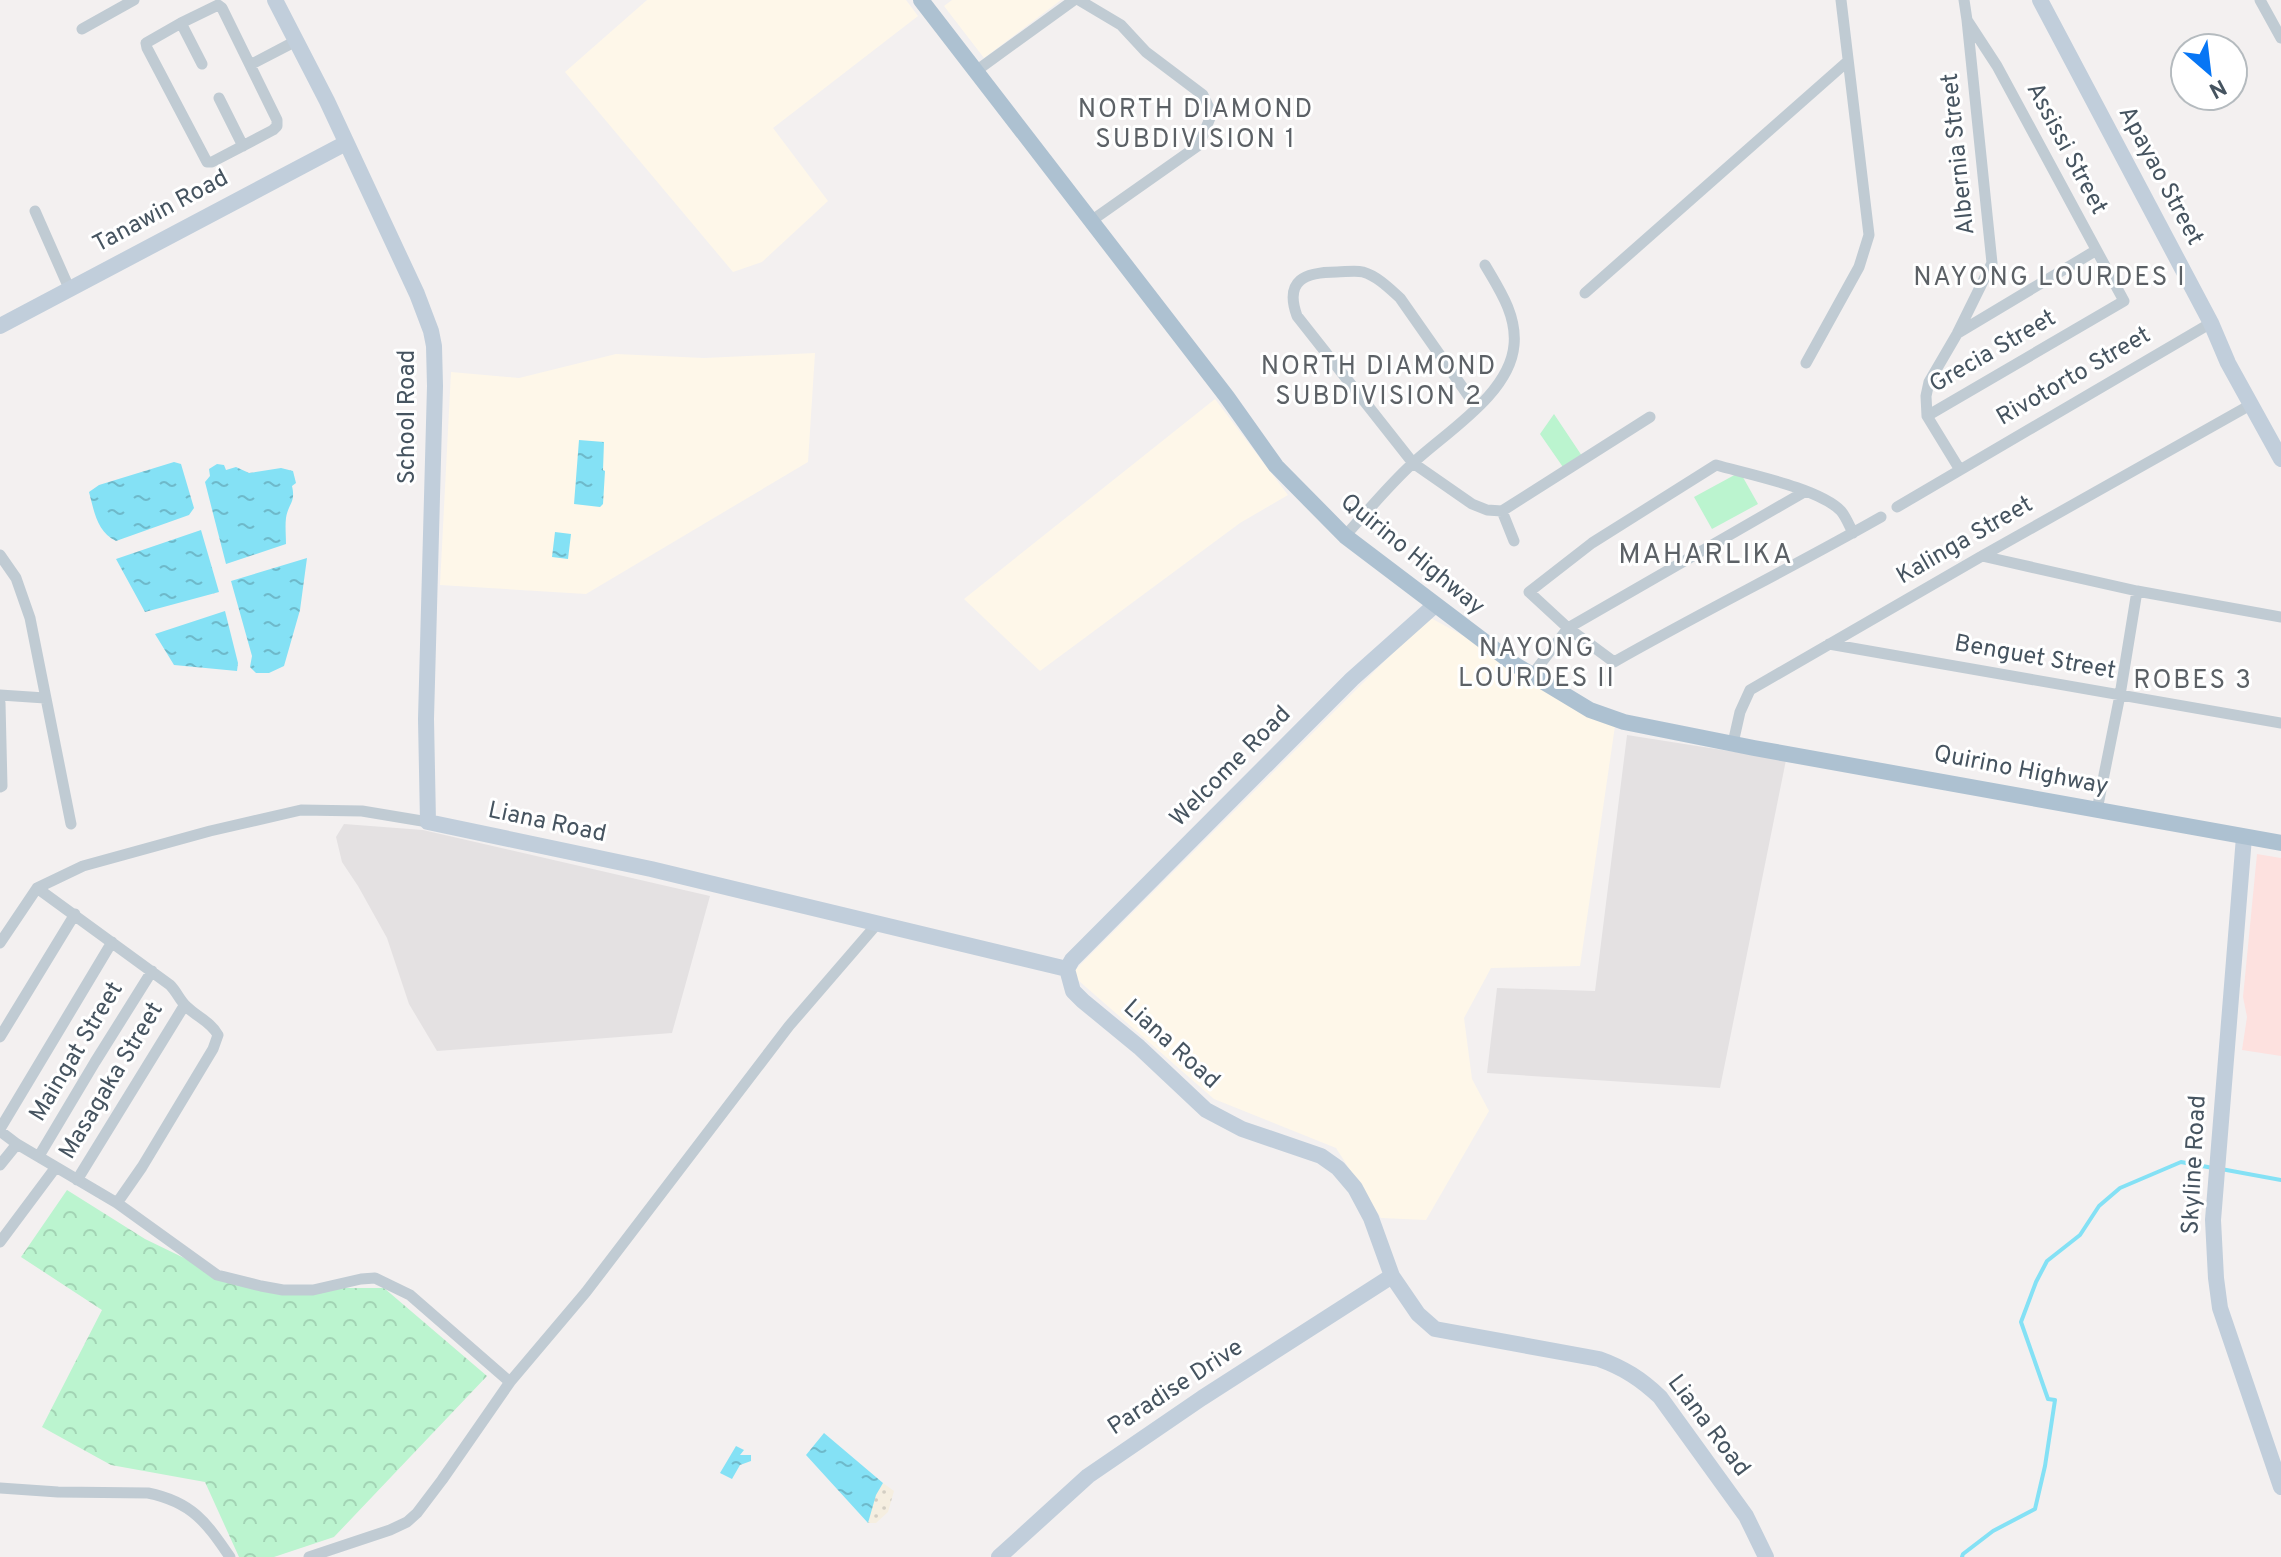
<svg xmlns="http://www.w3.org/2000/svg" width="2281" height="1557" font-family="Overpass,sans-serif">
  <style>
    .commercial { fill: #fef7e9 }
    .education { fill: #e4e1e2 }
    .medical { fill: #fde1df }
    .forest { fill: url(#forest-crowns) }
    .sand { fill: url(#sand-dots) }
    .garden { fill: #bbf4cf }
    .water { fill: url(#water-ripples) }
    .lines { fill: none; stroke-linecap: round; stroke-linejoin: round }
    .stream { stroke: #84e1f5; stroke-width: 4 }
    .street { stroke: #c0cbd3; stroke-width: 11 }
    .secondary { stroke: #c1cedb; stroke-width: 16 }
    .primary { stroke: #adc1d1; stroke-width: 16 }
    .labels { text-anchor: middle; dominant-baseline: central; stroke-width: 6; stroke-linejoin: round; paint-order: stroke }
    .street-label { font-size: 24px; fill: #465460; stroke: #fff }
    .neighbourhood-label { font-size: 26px; letter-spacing: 2px; fill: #5c6166; stroke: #fff }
    .quarter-label { font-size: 28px; letter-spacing: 2px; fill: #5c6166; stroke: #fff }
  </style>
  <defs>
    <pattern id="forest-crowns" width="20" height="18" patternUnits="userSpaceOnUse" patternTransform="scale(2)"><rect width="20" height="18" fill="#bbf4cf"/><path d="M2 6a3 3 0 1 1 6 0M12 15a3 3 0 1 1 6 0" fill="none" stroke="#a2d3b4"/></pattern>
    <pattern id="sand-dots" width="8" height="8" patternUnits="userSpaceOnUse" patternTransform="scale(2)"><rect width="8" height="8" fill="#f5eee0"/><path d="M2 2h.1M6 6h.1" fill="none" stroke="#d3cec3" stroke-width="1.8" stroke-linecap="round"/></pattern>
    <pattern id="water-ripples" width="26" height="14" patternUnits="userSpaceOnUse" patternTransform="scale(2)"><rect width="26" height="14" fill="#84e1f5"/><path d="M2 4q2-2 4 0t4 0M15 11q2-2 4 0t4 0" fill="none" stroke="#6eb9ca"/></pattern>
  </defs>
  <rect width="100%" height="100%" fill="#f3f0f0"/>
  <!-- commercial -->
  <path class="commercial" d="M647 0H906L918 16 773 128 828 201 762 262 733 272 565 72Z
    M952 0H1061L984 58 944 6Z
    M815 353 808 462 586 594 440 585 451 372 519 378 616 354 704 358Z
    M1215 399 1288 495 1240 523 1040 671 964 599Z
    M1429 617 1616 719 1580 966 1491 968 1464 1018 1472 1079 1489 1111 1426 1220 1381 1218 1336 1148 1214 1099 1071 974Z"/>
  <!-- education -->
  <path class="education" d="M1627 735 1786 760 1720 1088 1487 1073 1497 988 1595 991Z
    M344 824 423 830 710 896 672 1033 437 1051 409 1004 387 938 358 886 342 862 336 837Z"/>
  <!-- medical -->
  <path class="medical" d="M2257 854 2281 858V1056L2242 1050 2247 1017 2243 997Z"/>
  <!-- forest -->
  <path class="forest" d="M67 1190 145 1239 211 1271 266 1292 340 1288H384L487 1376 334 1537 274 1557H239L205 1482 111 1465 42 1427 102 1310 21 1257Z"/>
  <!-- sand -->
  <path class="sand" d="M883 1483 894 1491 888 1512 876 1523H868L863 1511Z"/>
  <!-- garden -->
  <path class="garden" d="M1554 414 1584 459 1565 470 1540 434Z
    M1740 472 1758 504 1712 529 1694 497Z"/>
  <!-- water -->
  <path class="water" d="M579 440 604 442 603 470 605 471 603 504 600 507 574 504Z
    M174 462 181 464 194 508 189 515 116 541C97 532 94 511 89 492L99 485Z
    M217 464 224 465 226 470 236 467 249 473 281 468 293 471 296 483 292 486C296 503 288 504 286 518 285 526 286 536 286 544L226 564 205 482 210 476 209 469Z
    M201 530 219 592 145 612 116 559Z
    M555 532 571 534 568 559 552 557Z
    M307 558 300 610 284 666 269 673H256L250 667 252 656 231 581Z
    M225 611 238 663 237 671 174 665 155 634Z
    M824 1433 883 1483 876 1495 868 1523 806 1455Z
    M736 1446 744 1450 740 1455H751V1461L740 1465 732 1479 720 1473Z"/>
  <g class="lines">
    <!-- stream -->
    <path class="stream" d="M2221 1169 2281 1180
      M1962 1557 1963 1554 1993 1531 2035 1509 2045 1466 2055 1400 2048 1399 2021 1322 2036 1282 2047 1261 2080 1235 2099 1206 2120 1188 2181 1162 2213 1168"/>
    <!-- street -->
    <path class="street" d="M1079 0 1121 25 1146 52 1203 95 1210 110V118L1199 145 1091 221
      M2260 0 2281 38
      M218 5 222 8 277 120V126L273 130 212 162H207L147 48 146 43 181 23Z
      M181 23 202 64
      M82 29 134 0
      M250 65 296 41
      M976 71 1074 0
      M219 98 243 146
      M35 211 69 288
      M1585 293 1848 61
      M1958 333 2095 251
      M1806 363 1859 267 1869 235 1841 0
      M1477 408 1400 298C1389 288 1377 276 1363 272 1355 270 1345 272 1337 272 1305 272 1284 280 1297 316L1413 463 1472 504 1487 510 1502 511 1650 417
      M1927 416 2124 301 1997 66 1967 20
      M1960 470 1927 416 1926 396 1929 382 1957 334 1992 263 1967 20 1964 0
      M1897 507 2211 323
      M1502 511 1514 541
      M1853 533C1849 525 1846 517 1841 511 1819 488 1747 474 1716 465L1592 543 1529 592 1568 628 1614 662C1702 612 1793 567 1881 517
      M1345 536C1367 512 1388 486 1412 464 1446 432 1510 394 1514 345 1517 315 1499 289 1485 265
      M0 555 16 578 30 618 71 824
      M1982 556 2137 591 2281 617
      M1829 644 2281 723
      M1532 675 1568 628 1806 491
      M0 695 45 698
      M0 703 2 786 0 787
      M1733 743 1740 712 1750 690 1982 556 2252 404
      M2097 810 2120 695 2137 591
      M37 888 170 985C177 992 180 1001 187 1007 197 1017 211 1022 218 1035L213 1049 142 1167 117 1203
      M37 888 83 866 210 831 301 810 362 811 428 822
      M0 943 37 888
      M0 1037 75 914
      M0 1129 112 942
      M0 1131 17 1144 117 1203 217 1275 261 1286 283 1290H313L361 1279 375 1278 410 1295 510 1382
      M39 1156 95 1062 152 971
      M0 1165 17 1144
      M77 1180 184 1006
      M0 1242 56 1167
      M0 1488 58 1492 148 1493C192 1502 206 1522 230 1557
      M309 1557 390 1530 407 1522 417 1513 442 1480 510 1382 586 1292 789 1026 877 924"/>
    <!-- secondary -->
    <path class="secondary" d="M275 0 327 101 417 294 431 331 434 346 435 386 426 719 428 822 651 869 1067 969
      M2040 0 2211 323 2228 363 2281 459
      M0 326 346 143
      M2244 837 2213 1220 2216 1278 2220 1308 2281 1487
      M1067 969 1073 991 1083 1001 1139 1047 1206 1110 1242 1129 1321 1156 1338 1168 1355 1188 1371 1218 1392 1276 1418 1314 1435 1329 1599 1359C1624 1368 1641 1379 1660 1397L1746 1516 1766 1557
      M1067 969 1072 960 1352 679 1435 605
      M999 1557 1088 1476 1202 1398 1392 1276"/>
    <!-- primary -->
    <path class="primary" d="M921 0 1227 397 1276 466 1345 536 1514 664 1590 710 1624 722 1754 748 2281 843"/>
  </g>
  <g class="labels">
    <!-- street labels -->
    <g class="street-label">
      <text transform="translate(2066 149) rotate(62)">Assissi Street</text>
      <text transform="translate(1959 154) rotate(-96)">Albernia Street</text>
      <text transform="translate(2160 176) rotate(62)">Apayao Street</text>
      <text transform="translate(161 212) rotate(-28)">Tanawin Road</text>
      <text transform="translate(1993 352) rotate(-30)">Grecia Street</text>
      <text transform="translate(2074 377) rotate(-30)">Rivotorto Street</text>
      <text transform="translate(408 417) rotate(-90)">School Road</text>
      <text transform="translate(1965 541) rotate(-30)">Kalinga Street</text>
      <text transform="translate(1412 555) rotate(39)">Quirino Highway</text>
      <text transform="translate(2035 658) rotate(10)">Benguet Street</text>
      <text transform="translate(1231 767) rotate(-45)">Welcome Road</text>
      <text transform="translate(2021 771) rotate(11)">Quirino Highway</text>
      <text transform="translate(547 823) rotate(12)">Liana Road</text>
      <text transform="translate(1171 1045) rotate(42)">Liana Road</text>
      <text transform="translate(77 1052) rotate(-59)">Maingat Street</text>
      <text transform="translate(112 1081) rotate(-59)">Masagaka Street</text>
      <text transform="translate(2195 1165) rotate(-87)">Skyline Road</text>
      <text transform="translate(1176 1388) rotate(-33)">Paradise Drive</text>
      <text transform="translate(1708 1426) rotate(53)">Liana Road</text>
    </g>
    <!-- neighbourhood labels -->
    <g class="neighbourhood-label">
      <text x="1196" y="110">NORTH DIAMOND<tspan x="1196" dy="30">SUBDIVISION 1</tspan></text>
      <text x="2050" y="278">NAYONG LOURDES I</text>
      <text x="1379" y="367">NORTH DIAMOND<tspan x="1379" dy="30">SUBDIVISION 2</tspan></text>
      <text x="1537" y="649">NAYONG<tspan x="1537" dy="30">LOURDES II</tspan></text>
      <text x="2193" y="681">ROBES 3</text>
    </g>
    <!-- quarter labels -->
    <g class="quarter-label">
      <text x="1706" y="556">MAHARLIKA</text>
    </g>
  </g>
  <!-- north arrow -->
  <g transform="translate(2209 72) rotate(152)"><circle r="38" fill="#ffffff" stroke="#b5bbbf" stroke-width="2"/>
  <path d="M0-6L14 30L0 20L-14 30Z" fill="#0776f5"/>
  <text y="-12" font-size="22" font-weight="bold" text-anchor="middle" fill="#465460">N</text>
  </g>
</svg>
